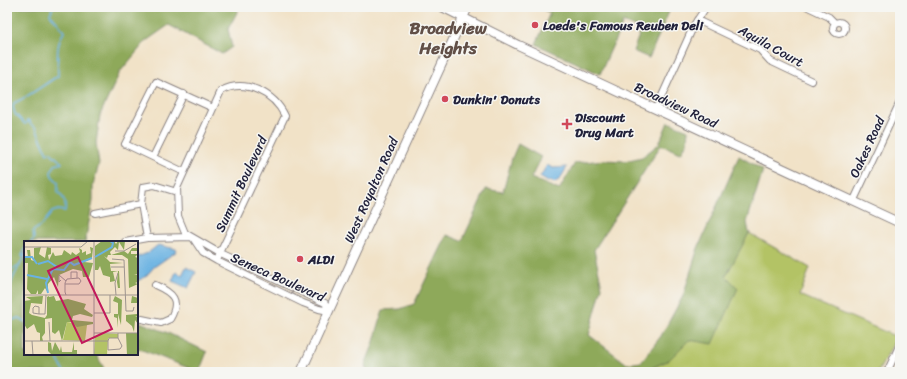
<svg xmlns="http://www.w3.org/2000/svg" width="907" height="379" font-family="Sriracha,sans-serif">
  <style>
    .green { fill: #b3c365; stroke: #6a7250 }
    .forest { fill: #8ea95a; stroke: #58664a }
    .water { fill: #6ab2e2; stroke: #466a8e }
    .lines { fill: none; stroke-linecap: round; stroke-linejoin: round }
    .stream { stroke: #6ab2e2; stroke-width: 1.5 }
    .minor-casing { stroke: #8a8281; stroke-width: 8 }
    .major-casing { stroke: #8a8281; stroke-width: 10 }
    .minor { stroke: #fff; stroke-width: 6 }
    .major { stroke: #fff; stroke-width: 8 }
    .poi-dot { fill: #d1495b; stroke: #f6f6f2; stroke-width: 1.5 }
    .labels { text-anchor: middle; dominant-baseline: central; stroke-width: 3; stroke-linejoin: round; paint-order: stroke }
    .poi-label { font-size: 13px; font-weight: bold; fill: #22223b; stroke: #f6f6f2; text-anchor: start }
    .street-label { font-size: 13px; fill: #22223b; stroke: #f6f6f2 }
    .district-label { font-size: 17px; font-weight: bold; fill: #614f47; stroke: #f6f6f2 }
    .inset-river { fill: none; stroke: #6ab2e2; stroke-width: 2 }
    .inset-road { fill: none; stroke: #9e958f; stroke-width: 1 }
    .view { fill: #c2185b; fill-opacity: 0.15; stroke: #c2185b; stroke-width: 2 }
    .inset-edge { fill: none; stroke: #22223b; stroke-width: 2 }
  </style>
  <rect width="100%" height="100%" fill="#f6f6f2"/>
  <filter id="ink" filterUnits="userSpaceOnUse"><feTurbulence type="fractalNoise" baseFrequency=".025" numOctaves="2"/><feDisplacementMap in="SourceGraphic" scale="8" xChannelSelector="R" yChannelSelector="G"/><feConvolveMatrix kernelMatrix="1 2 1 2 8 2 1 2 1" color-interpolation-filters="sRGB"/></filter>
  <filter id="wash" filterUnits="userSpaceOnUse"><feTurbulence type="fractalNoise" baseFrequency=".012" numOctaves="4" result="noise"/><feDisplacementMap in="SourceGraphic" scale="16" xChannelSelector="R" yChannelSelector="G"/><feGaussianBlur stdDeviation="0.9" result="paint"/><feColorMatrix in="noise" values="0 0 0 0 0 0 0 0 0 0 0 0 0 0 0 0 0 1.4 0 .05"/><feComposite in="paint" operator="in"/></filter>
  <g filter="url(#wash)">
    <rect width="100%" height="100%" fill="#f1e2c7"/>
    <!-- green -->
    <path class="green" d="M749 233 810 268 800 295 897 337 878 372H643L669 360 689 340Z"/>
    <!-- forest -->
    <path class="forest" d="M7 7H240L228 29 232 47 222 54 169 25 146 41 120 72 100 115 96 143 99 164 93 185V201L85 242H25V354H96L106 372H7Z
      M538 7H671L649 58 633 51 641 30 623 22 600 74 536 44 550 13Z
      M668 122 688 130 687 143 681 153 661 145 594 250 602 287 589 335 627 364 641 362 661 336 683 296 698 248 739 156 763 170 747 222 749 233 726 276 738 288 713 344 689 340 669 360 643 372H367L365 365 373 345 383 310 400 309 414 304 447 235 462 241 486 189 503 192 512 158 518 144 541 157 531 178 559 190 575 163 604 160 625 161 642 157 659 144Z
      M137 321 168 333 207 352 199 372 137 348Z"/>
    <!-- water -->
    <path class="water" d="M547 165 553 168 567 167 560 179 554 183 551 180 548 182 540 177Z
      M158 245 176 249 177 251 154 267 145 277 137 281V257L148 253Z
      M186 267 196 272 188 288 172 281 176 272 182 275Z"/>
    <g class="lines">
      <!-- stream -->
      <path class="stream" d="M31 242 34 239 33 231 42 225 52 212 58 210 65 211C66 202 64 198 58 192V182L52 176 51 172 55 165 62 163 50 152 47 153 36 128 30 124V121L27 120 29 121 25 124 15 114 13 107 14 103C30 96 43 85 58 76 58 60 55 45 64 32 61 25 55 21 50 14L53 7
        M7 271 20 266
        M7 301 12 280 25 255 22 256 25 248
        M7 302 9 307 7 318
        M7 324H11L10 321 18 318 25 322
        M55 354 64 372"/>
    </g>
  </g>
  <g filter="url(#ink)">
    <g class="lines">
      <defs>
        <path id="minor" d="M808 7 829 17 835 23
          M697 20 760 50 770 61 812 81
          M833 28a6 6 0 1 1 12 0a6 6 0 1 1-12 0Z
          M656 109 694 25 706 7
          M153 157 184 94
          M184 172 125 144 156 82 213 108
          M854 200 900 102
          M95 213 141 204
          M147 238 141 204 143 187 154 185 177 192
          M193 238 203 253 217 261 303 303 319 309 329 311
          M125 242 147 238 191 237
          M217 261 220 253 285 116C274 93 245 78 221 91L177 188 178 216 185 233 223 255 325 303 329 311
          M137 318 161 323 170 319C181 300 173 293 155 285
          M887 372 900 344"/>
        <path id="major" d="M442 7 518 45 900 223
          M301 372 468 7"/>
      </defs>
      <!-- minor casing -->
      <use href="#minor" class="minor-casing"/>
      <!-- major casing -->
      <use href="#major" class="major-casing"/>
      <!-- minor -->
      <use href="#minor" class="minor"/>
      <!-- major -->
      <use href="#major" class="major"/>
    </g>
  </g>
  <!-- markers -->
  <g class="poi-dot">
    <circle cx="535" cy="25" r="4"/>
    <circle cx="445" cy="99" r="4"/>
    <path d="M565 118h4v4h4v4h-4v4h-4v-4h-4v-4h4z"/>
    <circle cx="300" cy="259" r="4"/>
  </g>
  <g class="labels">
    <!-- poi labels -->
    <g class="poi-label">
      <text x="543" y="25">Loede's Famous Reuben Deli</text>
      <text x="453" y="99">Dunkin' Donuts</text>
      <text x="575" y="117">Discount<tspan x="575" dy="15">Drug Mart</tspan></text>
      <text x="308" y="259">ALDI</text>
    </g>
    <!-- street labels -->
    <g class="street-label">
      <text transform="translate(771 46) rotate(29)">Aquila Court</text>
      <text transform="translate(676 105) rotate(25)">Broadview Road</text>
      <text transform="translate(867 147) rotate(-65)">Oakes Road</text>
      <text transform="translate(241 184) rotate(-65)">Summit Boulevard</text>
      <text transform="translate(371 190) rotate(-66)">West Royalton Road</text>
      <text transform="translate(278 277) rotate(24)">Seneca Boulevard</text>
    </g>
    <!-- district labels -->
    <g class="district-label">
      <text x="448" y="28">Broadview<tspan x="448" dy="20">Heights</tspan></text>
    </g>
  </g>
  <!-- overview -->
  <g transform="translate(24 241)">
    <rect width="114" height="114" fill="#f1e2c7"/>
    <path d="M43 81 63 84 61 100 39 99ZM76 92 94 93V97H84L83 114H70L71 95H75Z" fill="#b3c365"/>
    <path d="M78 0H90L92 3 94 0H101L100 9 95 1 94 9 91 6 86 11 87 14 100 10 104 13 108 7H114V10H107V13H114L111 16 114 17V33L110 34H114V41L111 42 114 43 105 47 104 18 98 14H84L83 17 80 15 86 21 99 22 86 23 87 30H95L96 47H94L93 41 94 30 89 31 91 40 86 41V36L79 34 76 25 74 29H71V5ZM17 6 15 13 21 17 23 6 27 7V13L24 14 25 19 29 11 31 15 38 14 40 9 47 14 48 11 52 14 56 11 55 7 58 9V12L62 10V14L67 12 66 6 69 7 68 17 60 21 69 22 65 36H59L58 30 49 28 35 34 34 46 30 36 24 43V52L21 47 17 53H14V49L12 53H7L3 48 4 22H0V15L4 16 3 9H6L7 19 10 20V7ZM19 55 18 63 7 62 5 72 8 74 21 77 23 74V56L25 55 26 63 25 56 30 55 32 60 44 58 62 63 60 68 69 74 68 76 56 73 49 75 48 79 69 81V83L53 86 48 81H43L38 100 35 89 31 93 28 91V77L21 78V92L18 96 19 100H16V92L13 91 10 83 3 88 0 83V60L7 59 2 56ZM91 55 98 59 97 84 94 73V87L93 77 90 76V73H94V62L89 60ZM108 55 114 57V75L111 76H114V83L111 79 110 91 108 85 102 80V74L113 73V62H104H107ZM102 92H114V114H103ZM24 101 27 102 28 110 31 101 36 110 37 105 38 111H48L50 101V109H53V114H28L24 110Z" fill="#8ea95a"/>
    <path class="inset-river" d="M0 16H8L13 23M71 16 88 6 89 2 86 0M14 23 24 20 33 26M3 34 23 38M24 52 22 42 29 28 40 29 46 21 50 24 68 17"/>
    <path class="inset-road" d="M0 6H57L64 0H70M91 10H100L112 3M88 18 100 19 102 70H109L110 66M87 26H100M47 37V31H53V37M37 39 35 41V34L42 40M41 43H55L57 40 55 37 43 38 41 42V51L42 54M0 54H114M92 54 91 42 94 32M70 72H86V54M15 73 9 72V67L11 65 15 66V73H21L22 54M25 81 26 100M70 92H114M0 100H84M8 100 9 114M84 100V109L96 108 98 105 94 97M84 100 85 97H94V92M70 114V0"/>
    <path class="view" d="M54 16 88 88 58 102 24 30Z"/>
    <rect width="114" height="114" class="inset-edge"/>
  </g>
  <!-- margin -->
  <rect width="907" height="379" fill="none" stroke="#f6f6f2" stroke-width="24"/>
</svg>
